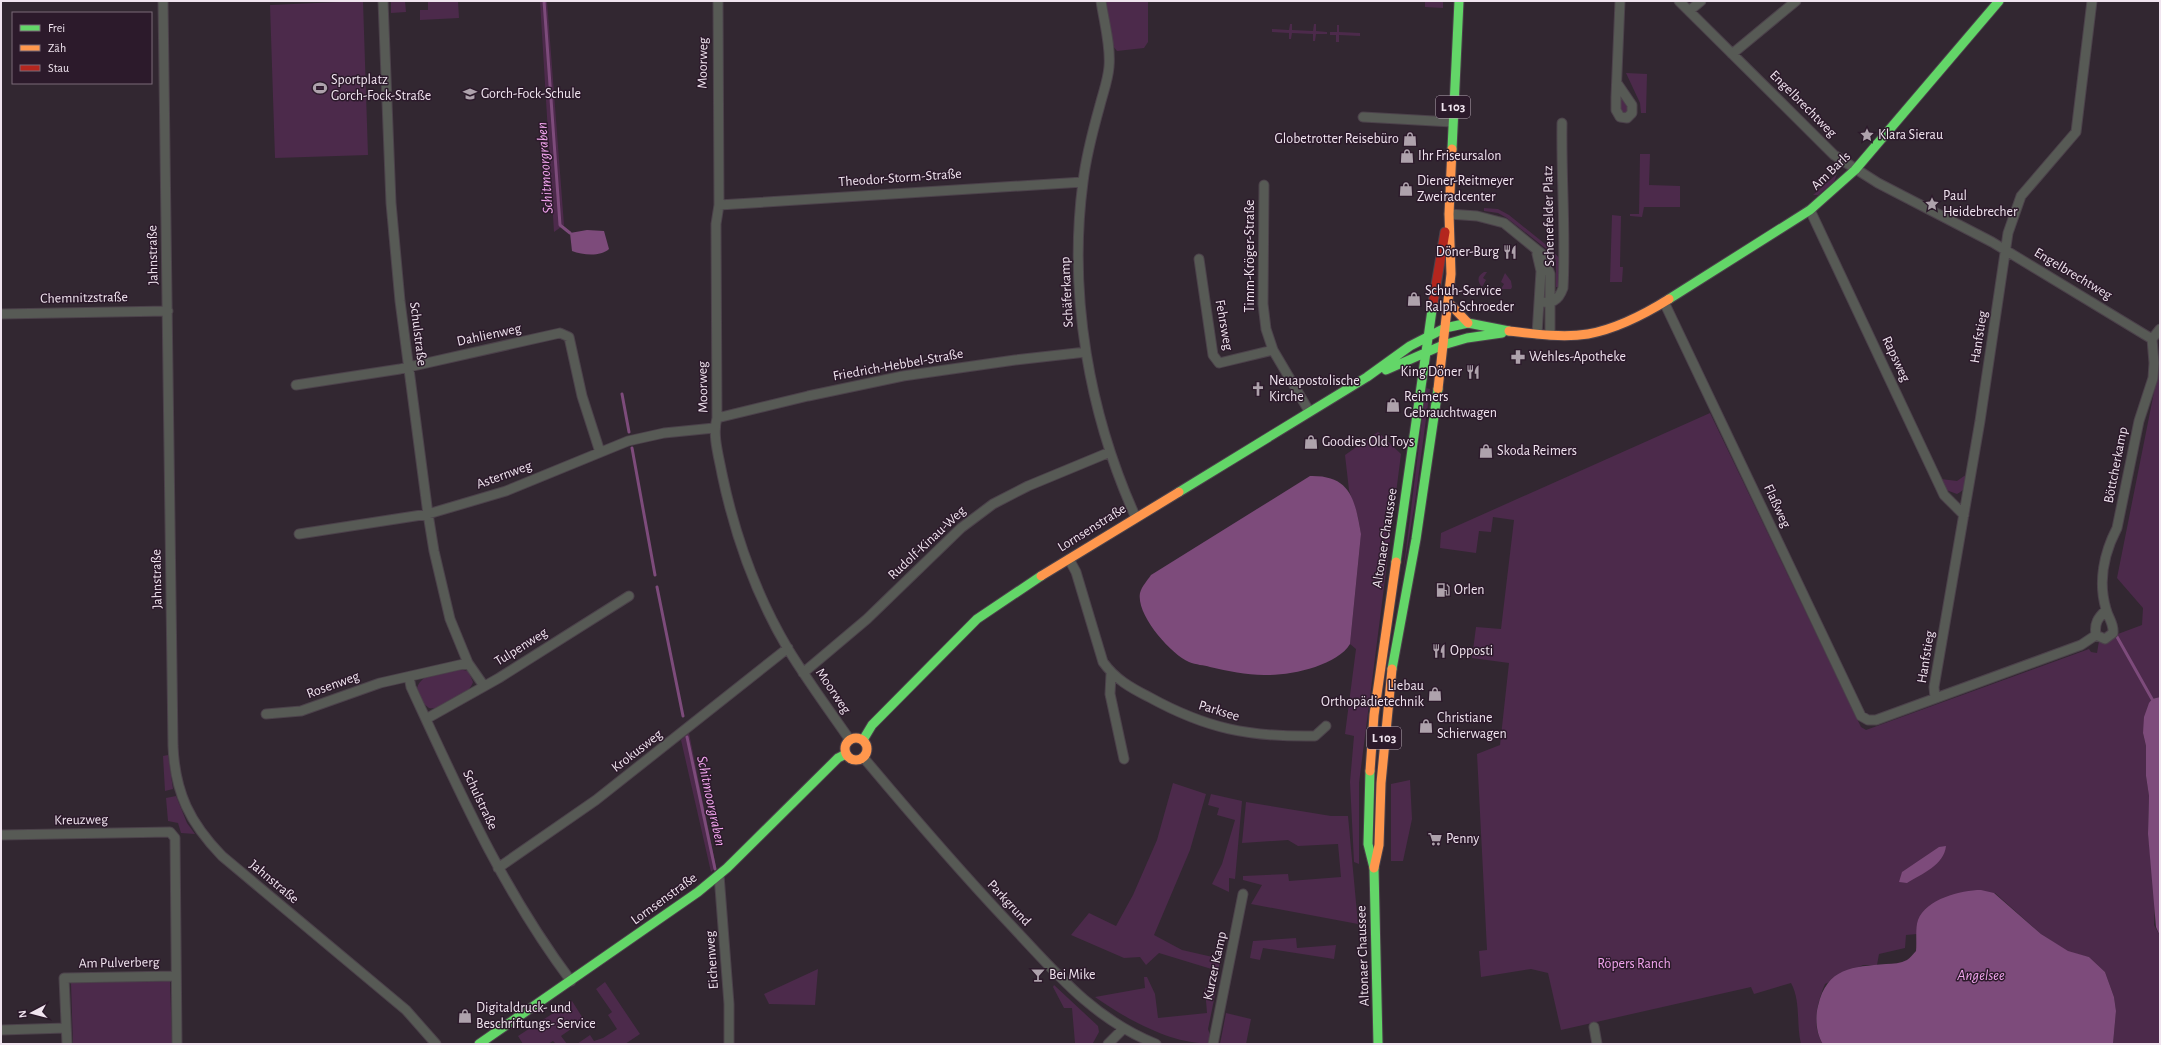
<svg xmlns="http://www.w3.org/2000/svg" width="2161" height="1045" font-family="'Alegreya Sans',sans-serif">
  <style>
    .green { fill: #4c2a4b }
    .water { fill: #7d4b7b }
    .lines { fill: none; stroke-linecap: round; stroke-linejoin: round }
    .stream { stroke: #7d4b7b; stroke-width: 3 }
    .street-casing { stroke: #4c424b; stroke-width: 11 }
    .fast-casing { stroke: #4c424b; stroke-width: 11 }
    .slow-casing { stroke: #4c424b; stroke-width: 11 }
    .jam-casing { stroke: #4c424b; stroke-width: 11 }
    .street { stroke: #575a55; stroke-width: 9 }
    .fast { stroke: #63d668; stroke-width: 9 }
    .slow { stroke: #ff974d; stroke-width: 9 }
    .jam { stroke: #b3261e; stroke-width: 9 }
    .labels { text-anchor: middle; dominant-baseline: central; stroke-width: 3; stroke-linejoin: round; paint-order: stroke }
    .shield { fill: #2c1a2b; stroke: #b5a7b4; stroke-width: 1 }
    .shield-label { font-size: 13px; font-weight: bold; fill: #f0e4ef }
    .street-label { font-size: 14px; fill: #f0e4ef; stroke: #2c1a2b }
    .poi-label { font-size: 14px; fill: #f0e4ef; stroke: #2c1a2b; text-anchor: start }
    .park-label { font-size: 14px; fill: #f1a4ed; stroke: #2c1a2b }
    .water-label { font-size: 15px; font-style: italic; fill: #f2a5ee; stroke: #2c1a2b }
  </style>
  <rect width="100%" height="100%" fill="#322731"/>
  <!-- green -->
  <path class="green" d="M363 1 368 155 275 158 270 5Z
    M391 1H405L406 12 391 13Z
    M428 1H458L459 18 420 20V10H428Z
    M540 1H547L564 225 554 232Z
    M1106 1H1148V42L1144 48 1117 51 1112 45Z
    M1425 1H1443V8L1425 7Z
    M1290 24H1292V30L1313 31 1314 24H1316V31L1327 32V34H1316L1315 41H1313V34L1292 33 1291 39H1289V33L1272 32V29L1289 30Z
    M1337 25H1339V32L1360 33V36L1339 35V42H1336V35H1330V32H1337Z
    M1626 73 1647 74 1646 113H1641L1640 103Z
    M1619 95 1624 96 1628 110 1626 113 1622 114 1620 110Z
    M1640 154H1650L1649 185 1680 186V207H1644L1642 217 1630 216V214H1639Z
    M1837 174 1834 182 1818 195H1813Z
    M1484 208 1498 209 1509 215 1550 248 1559 258V287H1556V260L1549 251 1507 218 1498 213 1484 211Z
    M1612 215 1621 216 1620 267H1623L1622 282H1610Z
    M1484 272H1487L1483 278 1486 280 1482 287C1477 281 1477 276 1484 272Z
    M1505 273 1511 281 1512 287 1511 289H1501L1504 284 1501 282Z
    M2160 362V697L2152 699 2143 733 2146 746V776L2149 796 2148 834 2155 900 2154 925 2160 936V1044H2113L2116 1011 2114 997 2105 972 2089 957 2068 952 2041 934 1995 893 1925 911 1918 921 1917 934 1906 935 1905 948 1879 954 1877 965H1863L1825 984C1817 1003 1811 1026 1823 1044H1801C1796 1024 1801 1001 1791 983L1754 994 1751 987 1561 1030 1548 973 1531 969 1481 977 1479 951 1487 950 1477 754 1500 745 1509 663 1472 658 1476 627 1501 629 1514 520 1493 517 1491 532 1479 531 1476 553 1440 548 1441 533 1710 413 1861 727 1866 730 2089 649 2091 652 2097 653 2099 641 2142 625 2143 608 2117 578Z
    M1426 388 1430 389 1415 502 1403 574Z
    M1378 432 1401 454 1359 783V864L1354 862 1350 782 1354 736 1345 734 1356 649 1350 644 1361 534 1358 517 1349 490 1345 455Z
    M1967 474C1966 483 1966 490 1957 494L1946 490 1941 479 1957 481Z
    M458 669 468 671 473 682C470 694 441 711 429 708L424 704 417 688C422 672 443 673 458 669Z
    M689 733 716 867 711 872 681 740Z
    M168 755 173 789 165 791 163 756Z
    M1410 780 1412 819 1403 861H1391V784Z
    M1173 783 1206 794 1190 850 1154 935 1182 950 1217 958 1220 962 1218 971 1159 953 1146 965 1140 957 1124 958 1071 935 1089 913 1116 926 1133 895 1157 840Z
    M1211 794 1242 801 1235 879 1229 878V892L1212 884 1222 864 1235 820 1217 815 1219 808 1208 805Z
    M176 796 187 823 195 834 181 833 178 823 168 821 166 798Z
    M1246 802 1331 816H1348L1358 924 1251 904 1262 885 1243 880V876L1288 874 1289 881 1341 877 1338 844 1298 846 1288 840 1242 843Z
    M1296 938 1297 948 1336 945 1334 959 1263 948 1260 960 1250 958 1253 941Z
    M818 969 815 1005 769 1004 764 994Z
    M1144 977H1147L1155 994 1158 1018 1207 1013 1205 988 1216 990 1208 1029 1210 1035 1208 1043C1172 1045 1123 1017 1095 997L1145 988Z
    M170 981 172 1044H73L71 983Z
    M605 982 640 1034 625 1044H577L590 1035 594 1041 603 1038 617 1029 608 1015 612 1012 596 989Z
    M1054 985 1098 1026 1099 1032 1093 1043 1066 1044 1075 1043 1072 1008H1064L1053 987Z
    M572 1001 584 1020 561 1036 567 1044H556L553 1041 548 1044H523L518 1036Z
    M1226 1013 1251 1019 1246 1044H1220Z"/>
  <!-- water -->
  <path class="water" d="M587 230 604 231 609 249C600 257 583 255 572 251L570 233Z
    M1310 476C1351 475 1355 500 1361 534L1350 644C1337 666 1289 676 1264 675 1246 675 1228 671 1210 667 1204 665 1196 665 1189 662 1171 654 1136 615 1140 593 1142 586 1147 581 1151 575Z
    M2160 697V936L2156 927 2148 834 2149 796 2146 776V746L2143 733 2144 717 2149 703 2152 699Z
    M1939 847 1946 846C1944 865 1922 874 1907 883L1899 882 1902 872Z
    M1981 890 1994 893 2041 934 2068 951 2089 957 2105 972 2114 997 2116 1011 2113 1044H1823C1816 1034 1815 1017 1818 1006 1827 967 1853 967 1886 964 1893 964 1901 963 1907 960 1910 958 1913 954 1916 951 1917 942 1915 928 1918 920 1926 899 1961 890 1981 890Z"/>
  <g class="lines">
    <!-- stream -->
    <path class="stream" d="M544 1 560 225 570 233
      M622 394 629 432
      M632 448 655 575
      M657 587 683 716
      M2116 635 2152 699
      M687 737 715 869"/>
    <defs>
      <path id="street" d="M163 1 173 746C175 793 190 823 222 856L406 1010 436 1044
        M383 1 391 203 400 301 428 514 434 551 450 619 468 663 484 686
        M718 1 719 205 716 224 717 418C712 435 719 457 722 474 735 536 756 595 788 649 807 680 829 710 850 740
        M1101 1C1104 22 1111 46 1109 67 1108 80 1103 93 1100 105 1093 130 1086 156 1083 182 1068 295 1089 414 1136 518
        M1679 1 1834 155 1878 183 1992 242 2152 339
        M1689 11 1701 1
        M1732 54 1796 1
        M1617 83 1632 105V113L1627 118 1620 117 1616 110V97L1620 1
        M1363 117 1452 122
        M1264 185 1263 304 1266 329 1273 350 1309 411
        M719 205 1083 182
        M1810 210 1944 495 1964 515
        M1449 214 1477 216 1504 223 1542 254 1550 274V335
        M1199 259 1213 355 1219 363 1273 350
        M1539 302C1552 303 1558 302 1563 288 1566 233 1561 178 1562 123
        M1664 302 1861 716 1868 720H1876L2081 645 2096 635
        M1 314 168 311
        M1537 334 1541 271 1537 254
        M296 385 400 369 560 333 569 337 582 396 600 452
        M717 418 808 396 903 376 1015 360 1086 352
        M299 534 428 514 506 491 628 441 664 433 714 428
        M1069 559 1076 572 1103 662C1115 679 1131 688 1149 697 1207 729 1249 737 1315 736L1326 726
        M2106 610C2098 618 2094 623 2096 635L2105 639 2113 633C2114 623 2108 618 2106 609 2098 582 2104 553 2117 528L2139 421 2153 378 2154 363 2152 339 2160 329
        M803 673 867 619 961 528 993 504 1028 486 1110 452
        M1111 674 1110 694 1124 759
        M409 677 411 687C459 791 502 889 571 981
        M1935 698 1934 687 1980 421 2008 233 2021 196 2076 132 2092 1
        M266 714 301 711 380 683 468 663
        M426 719 499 678 629 596
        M863 757C910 813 958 869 1008 922 1054 971 1093 1019 1156 1044
        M1 835 170 832 175 838 177 1044
        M498 868 596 800 788 648
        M719 875 729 1004V1044
        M1594 1027 1597 1044
        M1 1030 66 1028
        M67 1044 64 978 176 976
        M1108 1044 1123 1029
        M1213 1044 1243 894"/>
      <path id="fast" d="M1452 149 1459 1
        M1669 299 1810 210 1855 170 1999 1
        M1386 370 1443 345 1467 338 1502 333
        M1179 492 1367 377 1410 346 1445 328 1468 323 1509 331
        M1396 562 1433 303
        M1392 669 1416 539 1438 389
        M863 740 872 725 977 619 1041 576
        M1370 771 1368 844 1374 868 1378 1044
        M479 1044 698 892 727 868 838 758 846 754"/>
      <path id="slow" d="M1448 302 1468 323
        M1509 331C1534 334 1563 338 1588 334 1616 329 1645 314 1669 299
        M1438 389 1451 274 1449 214 1452 149
        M1041 576 1179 492
        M845 749a11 11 0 1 1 22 0a11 11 0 1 1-22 0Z
        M1370 771 1374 715 1396 562
        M1374 868 1379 845 1381 783 1392 669"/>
      <path id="jam" d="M1433 303 1445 232"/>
    </defs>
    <!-- street casing -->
    <use href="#street" class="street-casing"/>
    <!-- fast casing -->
    <use href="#fast" class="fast-casing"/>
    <!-- slow casing -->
    <use href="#slow" class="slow-casing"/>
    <!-- jam casing -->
    <use href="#jam" class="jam-casing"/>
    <!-- street -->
    <use href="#street" class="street"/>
    <!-- fast -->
    <use href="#fast" class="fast"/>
    <!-- slow -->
    <use href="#slow" class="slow"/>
    <!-- jam -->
    <use href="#jam" class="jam"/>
  </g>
  <!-- icons -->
  <defs>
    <symbol id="stadium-bare" viewBox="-9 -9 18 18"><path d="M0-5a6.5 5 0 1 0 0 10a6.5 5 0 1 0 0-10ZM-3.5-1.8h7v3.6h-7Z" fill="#aea2ac" stroke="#2c1a2b" stroke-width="2.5" paint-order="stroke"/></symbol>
    <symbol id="school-bare" viewBox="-9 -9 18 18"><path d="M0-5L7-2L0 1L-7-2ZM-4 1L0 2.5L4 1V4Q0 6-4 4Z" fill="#aea2ac" stroke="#2c1a2b" stroke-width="2.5" paint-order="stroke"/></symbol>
    <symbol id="sight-bare" viewBox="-9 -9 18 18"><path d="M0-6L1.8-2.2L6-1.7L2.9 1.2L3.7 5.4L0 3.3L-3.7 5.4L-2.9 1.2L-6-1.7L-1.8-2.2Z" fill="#aea2ac" stroke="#2c1a2b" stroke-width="2.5" paint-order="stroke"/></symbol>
    <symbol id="shop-bare" viewBox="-9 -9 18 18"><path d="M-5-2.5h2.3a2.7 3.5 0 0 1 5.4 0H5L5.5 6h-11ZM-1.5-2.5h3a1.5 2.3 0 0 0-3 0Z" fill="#aea2ac" stroke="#2c1a2b" stroke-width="2.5" paint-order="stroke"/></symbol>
    <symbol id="restaurant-bare" viewBox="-9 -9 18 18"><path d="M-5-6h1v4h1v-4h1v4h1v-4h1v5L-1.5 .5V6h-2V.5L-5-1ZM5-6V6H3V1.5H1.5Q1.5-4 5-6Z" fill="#aea2ac" stroke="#2c1a2b" stroke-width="2.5" paint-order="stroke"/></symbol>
    <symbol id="pharmacy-bare" viewBox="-9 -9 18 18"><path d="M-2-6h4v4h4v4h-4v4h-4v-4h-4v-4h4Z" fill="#aea2ac" stroke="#2c1a2b" stroke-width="2.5" paint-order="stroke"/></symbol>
    <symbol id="church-bare" viewBox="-9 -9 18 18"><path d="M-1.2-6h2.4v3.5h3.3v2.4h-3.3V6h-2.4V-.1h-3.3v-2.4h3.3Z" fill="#aea2ac" stroke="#2c1a2b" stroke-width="2.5" paint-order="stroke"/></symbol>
    <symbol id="fuel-bare" viewBox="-9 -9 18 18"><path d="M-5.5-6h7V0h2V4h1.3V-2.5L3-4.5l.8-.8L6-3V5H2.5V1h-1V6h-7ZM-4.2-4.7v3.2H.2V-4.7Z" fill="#aea2ac" stroke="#2c1a2b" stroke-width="2.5" paint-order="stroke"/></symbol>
    <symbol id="supermarket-bare" viewBox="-9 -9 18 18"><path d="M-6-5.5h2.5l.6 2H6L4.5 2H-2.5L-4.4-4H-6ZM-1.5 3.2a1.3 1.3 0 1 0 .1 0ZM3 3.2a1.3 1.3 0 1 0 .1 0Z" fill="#aea2ac" stroke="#2c1a2b" stroke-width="2.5" paint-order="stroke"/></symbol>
    <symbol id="bar-bare" viewBox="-9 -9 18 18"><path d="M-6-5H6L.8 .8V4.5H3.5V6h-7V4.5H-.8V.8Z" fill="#aea2ac" stroke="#2c1a2b" stroke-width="2.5" paint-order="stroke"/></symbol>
  </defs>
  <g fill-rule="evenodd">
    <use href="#stadium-bare" x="310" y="78" width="20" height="20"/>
    <use href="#school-bare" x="460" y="84" width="20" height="20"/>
    <use href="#sight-bare" x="1857" y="125" width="20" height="20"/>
    <use href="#shop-bare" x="1400" y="129" width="20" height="20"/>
    <use href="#shop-bare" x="1397" y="146" width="20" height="20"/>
    <use href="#shop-bare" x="1396" y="179" width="20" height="20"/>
    <use href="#sight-bare" x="1922" y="194" width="20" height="20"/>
    <use href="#restaurant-bare" x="1500" y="242" width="20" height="20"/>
    <use href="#shop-bare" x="1404" y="289" width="20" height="20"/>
    <use href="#pharmacy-bare" x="1508" y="347" width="20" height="20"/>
    <use href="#restaurant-bare" x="1463" y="362" width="20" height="20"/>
    <use href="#church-bare" x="1248" y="379" width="20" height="20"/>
    <use href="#shop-bare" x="1383" y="395" width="20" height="20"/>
    <use href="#shop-bare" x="1301" y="432" width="20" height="20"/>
    <use href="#shop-bare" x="1476" y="441" width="20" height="20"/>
    <use href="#fuel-bare" x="1433" y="580" width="20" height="20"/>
    <use href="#restaurant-bare" x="1429" y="641" width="20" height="20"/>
    <use href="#shop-bare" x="1425" y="684" width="20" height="20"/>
    <use href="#shop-bare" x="1416" y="716" width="20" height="20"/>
    <use href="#supermarket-bare" x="1425" y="829" width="20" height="20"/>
    <use href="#bar-bare" x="1028" y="965" width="20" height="20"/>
    <use href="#shop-bare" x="455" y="1006" width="20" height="20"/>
  </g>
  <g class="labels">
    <!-- shield labels -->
    <g class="shield">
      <rect x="1436" y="96" width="34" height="22" rx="3"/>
      <rect x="1367" y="727" width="34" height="22" rx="3"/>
    </g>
    <g class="shield-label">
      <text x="1453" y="107">L 103</text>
      <text x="1384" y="738">L 103</text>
    </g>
    <!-- street labels -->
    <g class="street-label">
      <text transform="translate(703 63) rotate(-89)">Moorweg</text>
      <text transform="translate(1803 104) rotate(45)">Engelbrechtweg</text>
      <text transform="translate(1831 171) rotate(-44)">Am Barls</text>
      <text transform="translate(900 178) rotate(-4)">Theodor-Storm-Straße</text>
      <text transform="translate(1549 216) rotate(-91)">Schenefelder Platz</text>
      <text transform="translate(153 255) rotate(-91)">Jahnstraße</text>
      <text transform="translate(1250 256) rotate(-90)">Timm-Kröger-Straße</text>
      <text transform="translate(2073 274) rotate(31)">Engelbrechtweg</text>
      <text transform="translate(1067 292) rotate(-93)">Schäferkamp</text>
      <text transform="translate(84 298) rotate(-1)">Chemnitzstraße</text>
      <text transform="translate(1224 325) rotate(80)">Fehrsweg</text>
      <text transform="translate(418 334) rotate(83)">Schulstraße</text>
      <text transform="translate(489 335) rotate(-12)">Dahlienweg</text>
      <text transform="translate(1979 337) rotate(-81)">Hanfstieg</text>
      <text transform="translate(1896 359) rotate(65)">Rapsweg</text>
      <text transform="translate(898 365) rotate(-10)">Friedrich-Hebbel-Straße</text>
      <text transform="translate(703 387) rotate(-91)">Moorweg</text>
      <text transform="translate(2116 465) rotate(-79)">Böttcherkamp</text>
      <text transform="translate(504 475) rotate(-20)">Asternweg</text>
      <text transform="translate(1777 506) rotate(65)">Flaßweg</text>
      <text transform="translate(1092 528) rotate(-32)">Lornsenstraße</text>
      <text transform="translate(1385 538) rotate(-81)">Altonaer Chaussee</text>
      <text transform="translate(927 543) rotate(-43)">Rudolf-Kinau-Weg</text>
      <text transform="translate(157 579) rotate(-91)">Jahnstraße</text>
      <text transform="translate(521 647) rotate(-32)">Tulpenweg</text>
      <text transform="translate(1926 657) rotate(-81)">Hanfstieg</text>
      <text transform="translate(333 685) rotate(-20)">Rosenweg</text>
      <text transform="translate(833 691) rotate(56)">Moorweg</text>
      <text transform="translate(1219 711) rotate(17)">Parksee</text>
      <text transform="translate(637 751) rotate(-38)">Krokusweg</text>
      <text transform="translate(480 800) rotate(65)">Schulstraße</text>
      <text transform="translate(81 820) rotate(-1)">Kreuzweg</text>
      <text transform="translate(274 882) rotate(40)">Jahnstraße</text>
      <text transform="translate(664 899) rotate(-36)">Lornsenstraße</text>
      <text transform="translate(1009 903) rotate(47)">Parkgrund</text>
      <text transform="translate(1363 956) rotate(-92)">Altonaer Chaussee</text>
      <text transform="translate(712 960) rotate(-94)">Eichenweg</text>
      <text transform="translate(119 963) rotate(-1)">Am Pulverberg</text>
      <text transform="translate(1215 966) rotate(-78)">Kurzer Kamp</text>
    </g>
    <!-- poi labels -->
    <g class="poi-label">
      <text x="331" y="80">Sportplatz<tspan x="331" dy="16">Gorch-Fock-Straße</tspan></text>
      <text x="481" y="94">Gorch-Fock-Schule</text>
      <text x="1878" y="135">Klara Sierau</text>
      <text x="1399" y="139" text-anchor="end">Globetrotter Reisebüro</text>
      <text x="1418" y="156">Ihr Friseursalon</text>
      <text x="1417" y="181">Diener-Reitmeyer<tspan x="1417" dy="16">Zweiradcenter</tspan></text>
      <text x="1943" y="196">Paul<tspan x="1943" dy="16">Heidebrecher</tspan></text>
      <text x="1499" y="252" text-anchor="end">Döner-Burg</text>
      <text x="1425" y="291">Schuh-Service<tspan x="1425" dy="16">Ralph Schroeder</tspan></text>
      <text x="1529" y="357">Wehles-Apotheke</text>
      <text x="1462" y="372" text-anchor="end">King Döner</text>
      <text x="1269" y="381">Neuapostolische<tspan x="1269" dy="16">Kirche</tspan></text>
      <text x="1404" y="397">Reimers<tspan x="1404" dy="16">Gebrauchtwagen</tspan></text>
      <text x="1322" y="442">Goodies Old Toys</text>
      <text x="1497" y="451">Skoda Reimers</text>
      <text x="1454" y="590">Orlen</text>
      <text x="1450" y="651">Opposti</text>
      <text x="1424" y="686" text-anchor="end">Liebau<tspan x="1424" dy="16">Orthopädietechnik</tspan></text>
      <text x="1437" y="718">Christiane<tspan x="1437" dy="16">Schierwagen</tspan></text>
      <text x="1446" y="839">Penny</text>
      <text x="1049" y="975">Bei Mike</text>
      <text x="476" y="1008">Digitaldruck- und<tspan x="476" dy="16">Beschriftungs- Service</tspan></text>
    </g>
    <!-- park labels -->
    <g class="park-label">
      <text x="1634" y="964">Röpers Ranch</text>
    </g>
    <!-- water labels -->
    <g class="water-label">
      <text transform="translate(545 168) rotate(-94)">Schitmoorgraben</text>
      <text transform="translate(711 801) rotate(78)">Schitmoorgraben</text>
      <text x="1981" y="975">Angelsee</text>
    </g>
  </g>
  <!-- border -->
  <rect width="2161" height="1045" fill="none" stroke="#f0e4ef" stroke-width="4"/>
  <!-- legend -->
  <rect x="12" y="12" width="140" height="72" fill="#2c1a2b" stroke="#7a6b79"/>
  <rect x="20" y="25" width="20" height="6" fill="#63d668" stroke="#7a6b79"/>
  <text x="48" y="32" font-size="12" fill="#f0e4ef">Frei</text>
  <rect x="20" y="45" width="20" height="6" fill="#ff974d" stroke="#7a6b79"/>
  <text x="48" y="52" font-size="12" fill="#f0e4ef">Zäh</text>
  <rect x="20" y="65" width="20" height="6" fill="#b3261e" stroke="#7a6b79"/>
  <text x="48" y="72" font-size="12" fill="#f0e4ef">Stau</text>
  <!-- north arrow -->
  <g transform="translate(32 1013) rotate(263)" stroke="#2c1a2b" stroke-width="3" paint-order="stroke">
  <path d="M0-3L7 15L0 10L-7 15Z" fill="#f0e4ef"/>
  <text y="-6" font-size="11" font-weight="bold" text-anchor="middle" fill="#f0e4ef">N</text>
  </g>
</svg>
